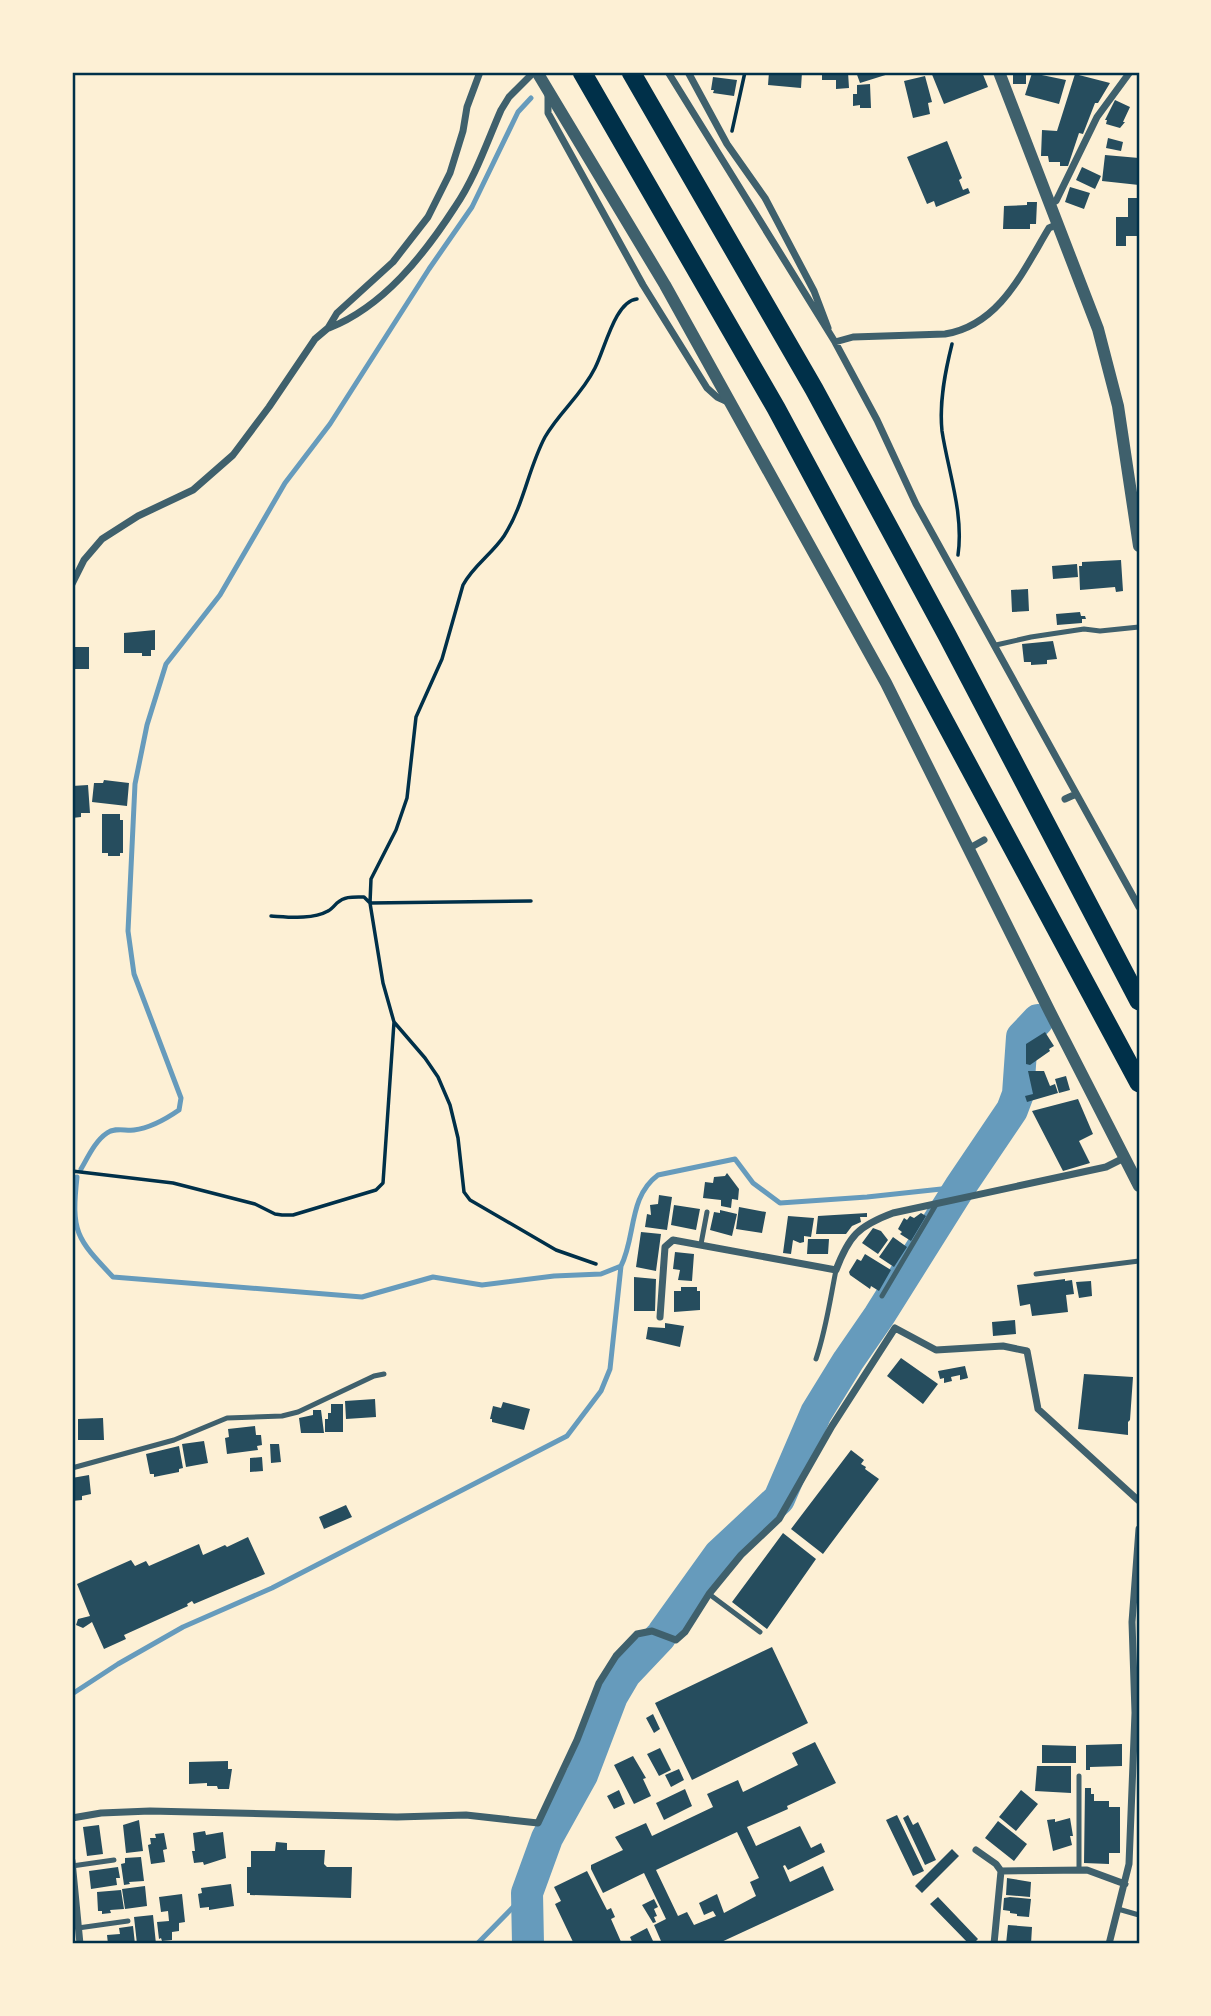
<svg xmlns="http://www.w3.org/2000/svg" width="1211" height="2016" font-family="'Fira Sans Condensed',sans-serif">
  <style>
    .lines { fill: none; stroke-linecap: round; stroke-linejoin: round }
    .stream { stroke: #669bbc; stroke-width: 5 }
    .river { stroke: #669bbc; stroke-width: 32 }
    .building { fill: #264d5e; fill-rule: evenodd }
    .path { stroke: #003049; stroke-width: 3.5 }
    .service { stroke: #3f606c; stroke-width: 5 }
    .minor { stroke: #3f606c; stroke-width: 7 }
    .tertiary { stroke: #3f606c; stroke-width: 12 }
    .motorway { stroke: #003049; stroke-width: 19 }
    .neatline { fill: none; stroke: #003049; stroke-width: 2.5 }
  </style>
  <rect width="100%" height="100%" fill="#fdf0d5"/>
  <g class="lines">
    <!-- stream -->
    <path class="stream" d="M81 1169C88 1157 95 1141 107 1133 115 1127 125 1131 134 1130 150 1128 166 1119 179 1110L181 1098 134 974 128 931 135 784 147 725 166 664 220 595 285 483 330 424 429 269 472 207 518 112 531 98
      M77 1177C71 1232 76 1238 113 1277L362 1297 433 1277 482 1285 554 1276 601 1274 621 1266
      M72 1694 118 1664 183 1627 272 1588 567 1436 601 1391 610 1369 621 1266C636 1237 628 1197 658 1175L735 1159 753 1183 780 1203 867 1197 960 1187
      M477 1944 527 1893"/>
    <!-- river -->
    <path class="river" d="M663 1633 719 1555 779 1499 816 1413 848 1361 879 1316 960 1187 1012 1110 1018 1094 1022 1037 1038 1020
      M528 1944 527 1893 547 1838 582 1775 612 1696 625 1674 660 1637"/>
  </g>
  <!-- building -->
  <path class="building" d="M769 72H802L801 88 768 85Z
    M822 72H848L849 88 836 89V80H822Z
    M856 72H895L860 83Z
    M931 72H982L988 87 944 104Z
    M1013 72H1026V84H1013Z
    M1032 73 1066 80 1059 104 1025 95Z
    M1075 74 1110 83 1098 103H1095L1083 134 1079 133 1068 166H1060V162H1049L1048 156H1041L1042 130 1057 131Z
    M925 76 932 102 928 103 930 114 913 118 904 81Z
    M713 77 737 80 734 96 713 93 714 90H711Z
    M870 84 871 108H860V105L853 106V94H857V85Z
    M1115 100 1130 107 1123 122H1125L1120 128 1106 124 1107 120H1105Z
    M1108 138 1123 142 1121 151 1106 148Z
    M947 141 962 178 959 180 963 190 968 188 970 193 936 207 934 201 927 204 907 157Z
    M1105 155 1139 158V185L1102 181Z
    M1082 167 1101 176 1095 189 1076 180Z
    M1070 187 1090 193 1084 209 1065 202Z
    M1128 198H1139V236H1126V246H1116V217H1128Z
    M1027 202H1037L1036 224H1030V229H1003L1004 206 1027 205Z
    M1121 560 1123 591 1116 592 1115 587 1080 590 1079 566H1082V562Z
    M1077 564 1078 577 1053 579 1052 566Z
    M1028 589 1029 611 1012 612 1011 590Z
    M1080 612 1081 616H1085L1086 619H1082V623L1057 625 1056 614Z
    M155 630V650H151V656H142V653H124V633Z
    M1053 641 1057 659 1047 660V664L1031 665V662H1024L1022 644Z
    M72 647H89V669H72Z
    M104 780 129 783 127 806 92 802 94 783H103Z
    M88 785 90 813H81V817L72 818V786Z
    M102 814H120V820H123V853H120V856H108V853H102Z
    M1045 1032 1054 1046 1049 1049 1050 1051 1030 1065 1026 1064V1044Z
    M1028 1071H1044L1050 1086 1055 1084 1058 1093 1027 1102 1025 1096 1033 1094Z
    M1066 1076 1070 1090 1059 1093 1055 1079Z
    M1078 1099 1093 1134 1079 1141 1090 1163 1063 1171 1032 1111Z
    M727 1173 739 1189 738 1200 732 1199 731 1208 721 1206V1200L703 1198 705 1182 713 1183 714 1177 725 1176Z
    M659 1195 672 1197 667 1230 645 1227 647 1214 651 1215 650 1205 658 1204Z
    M674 1205 700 1209 696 1230 671 1225Z
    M739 1207 766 1212 762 1233 736 1229Z
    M720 1210 737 1214 732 1236 710 1230 714 1212 720 1213Z
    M867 1213V1217H860L861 1222 852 1226 846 1234H816L818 1216Z
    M921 1213 926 1216 911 1241 900 1234 902 1232 898 1229 904 1218 907 1220 910 1216 914 1218Z
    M788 1216 814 1218 811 1237 804 1236V1242L800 1243 793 1240 791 1254 783 1253Z
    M873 1228 881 1231 888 1240 878 1254 862 1243Z
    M641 1232 661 1234 656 1271 636 1267Z
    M893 1237 907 1247 894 1267 879 1257Z
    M808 1239H829L828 1254H807Z
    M675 1252 694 1254 692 1281 678 1280 680 1270 673 1269Z
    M865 1254 891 1270 879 1291 871 1286 870 1289 850 1275 849 1272 857 1259 861 1261Z
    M634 1277 656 1279 655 1311H634Z
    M1065 1279V1281L1072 1280 1074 1294 1066 1295 1068 1312 1032 1316 1030 1304 1020 1306 1017 1285Z
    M1091 1281 1092 1296 1079 1298 1076 1282Z
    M681 1287H697V1291H700V1310L674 1312V1291H681Z
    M1015 1320 1016 1334 993 1336 992 1322Z
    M665 1323 684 1326 680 1347 646 1339 648 1327 665 1328Z
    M901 1358 938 1384 923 1404 887 1376Z
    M965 1366 968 1378 960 1380V1375L951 1377 952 1381 944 1383V1378L940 1379 938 1371Z
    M1084 1374 1133 1377 1130 1420 1128 1422V1435L1078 1429Z
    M375 1399 376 1417 346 1419 345 1401Z
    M503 1402 530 1409 524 1430 492 1422V1419H490L493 1406 501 1408Z
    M331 1404H343V1432H325V1419H328V1413H331Z
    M313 1410H321L324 1433H301L299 1418 313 1415Z
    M103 1418 104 1440H78V1419Z
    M255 1426 256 1435H261L262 1445 257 1446 258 1450 227 1454 225 1438 229 1437 228 1429Z
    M204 1441 208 1463 186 1467 182 1444Z
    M270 1444H279L281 1462 271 1463Z
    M179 1446 183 1468 179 1469V1472L154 1477V1474H150L146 1454Z
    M851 1450 864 1460 861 1464 866 1467 865 1469 879 1479 823 1554 791 1529Z
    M262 1457 263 1471 250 1472V1458Z
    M89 1475 91 1494 82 1496V1500L72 1501V1478Z
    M346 1505 352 1517 324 1529 319 1517Z
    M783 1533 816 1559 767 1629 732 1602Z
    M248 1537 265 1574 194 1604 192 1601 187 1604 188 1606 124 1635 126 1639 104 1649 92 1622 83 1628 76 1625 78 1619 90 1616 77 1584 131 1560 135 1566 146 1561 149 1566 199 1544 203 1555 225 1545 227 1547Z
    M772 1647 808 1723 692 1780 655 1703Z
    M653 1714 660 1729 654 1733 646 1718Z
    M815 1742 836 1783 787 1806 788 1809 747 1827 756 1846 800 1826 811 1848 821 1843 825 1852 788 1870 785 1865 783 1866 790 1882 823 1866 834 1890 717 1944H655L661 1941 654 1925 666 1919 644 1873 603 1893 591 1869V1865L623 1850 615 1837 646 1823 652 1836 713 1807 707 1794 738 1780 743 1792 798 1765 792 1753ZM737 1832 759 1878 750 1882 756 1896 724 1913 717 1894 699 1903 704 1915 713 1911 716 1916 694 1925 687 1912 678 1916 656 1870Z
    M1122 1744V1766L1090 1767V1770H1086V1745Z
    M1042 1745 1076 1746V1763H1042Z
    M660 1748 671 1770 659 1776 647 1754Z
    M633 1756 646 1778 643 1779 651 1796 634 1804 614 1765Z
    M228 1761V1769H232L229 1789H218L217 1786H207V1783L189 1784V1762Z
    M1037 1766H1071V1793L1035 1791Z
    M679 1769 684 1780 671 1787 665 1775Z
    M1085 1788H1091V1794H1094V1801H1109V1807H1120V1853H1109V1864L1084 1863Z
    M685 1789 692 1806 664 1820 656 1803Z
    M619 1790 625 1804 614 1809 607 1796Z
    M1021 1790 1038 1804 1016 1831 999 1817Z
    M897 1815 924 1871 913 1876 886 1820Z
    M908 1815 913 1825 918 1822 936 1860 925 1865 903 1818Z
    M1070 1818 1073 1836H1070L1072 1845 1053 1851 1047 1820 1055 1819V1822Z
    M139 1820 143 1851 126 1853 123 1825Z
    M998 1821 1027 1844 1014 1861 985 1838Z
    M99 1825 103 1854 87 1856 83 1827Z
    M205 1831 206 1835 223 1832 226 1858 204 1865 203 1862 194 1863 192 1851H195L193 1833Z
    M164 1833 167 1849 163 1850 165 1862 151 1864 148 1845 151 1844 150 1838H156L155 1834Z
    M276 1842 287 1843V1850H325L324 1864 327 1867H352L351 1898 250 1895V1893H247V1867H251V1851H275Z
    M952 1849 959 1856 922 1893 915 1886Z
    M141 1857 144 1881 129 1882 130 1884 124 1885 121 1864 125 1863V1858Z
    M118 1867 120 1878H116L117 1885 91 1889 89 1871Z
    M587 1871 607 1910 611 1908 615 1917 611 1919 622 1944H574L555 1904 561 1901 554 1887Z
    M1007 1878 1031 1882 1030 1897 1006 1895Z
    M231 1884 234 1906 209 1910V1907L200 1908 198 1894 202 1893 201 1888Z
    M145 1886 147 1906 125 1909 122 1889Z
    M121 1890 124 1909 110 1910 111 1913 102 1914V1911H98L97 1892Z
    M182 1894 185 1922 179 1923V1931L172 1932V1940L162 1941 161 1938 159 1939 157 1922 169 1921 168 1911 161 1912 159 1897Z
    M938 1897 978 1939 973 1944H969L930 1904Z
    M1010 1897 1031 1899 1029 1917 1017 1916V1914L1010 1913V1911L1003 1910 1004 1898Z
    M654 1899 658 1907 654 1909 657 1916 654 1917 656 1922 653 1923 642 1905Z
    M153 1915 156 1944H137L134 1917Z
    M1008 1925 1032 1927 1031 1944H1006Z
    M133 1926 135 1944H108L107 1935 120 1934 119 1928Z
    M647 1928 653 1941 646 1944H633L630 1937Z"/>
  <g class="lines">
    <!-- path -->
    <path class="path" d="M732 131 745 72
      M952 344C945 372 939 402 942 431 948 471 964 513 958 555
      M271 916C288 917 312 920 328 911 331 910 335 905 337 903 345 896 353 897 364 897L370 903 531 901
      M394 1022 425 1058 438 1077 450 1105 458 1138 464 1192 470 1200 556 1250 596 1264
      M72 1171 173 1183 255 1204 275 1214 282 1215H293L376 1190 383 1183 394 1022 383 983 370 903 371 879 396 830 407 798 416 717 442 659 463 585C473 566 492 554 504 536 524 505 528 469 545 437 560 411 581 396 595 368 605 349 615 301 637 299"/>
    <!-- service -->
    <path class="service" d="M996 645 1031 637 1084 629 1100 631 1139 627
      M701 1244 707 1212
      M1036 1274 1139 1261
      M882 1296 937 1203
      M816 1359C826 1330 830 1300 836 1270
      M72 1468 174 1440 227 1418 282 1416 298 1412 374 1376 384 1374
      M709 1594 760 1632
      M72 1866 114 1860
      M1079 1869V1776
      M1118 1909 1139 1915
      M78 1928 128 1921"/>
    <!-- minor -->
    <path class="minor" d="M668 72 835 342 877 420 916 504 1139 907
      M688 72 727 144 765 198 814 291 828 328
      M548 94V113L643 285 707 388 717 397 728 402
      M1050 203 1056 201 1097 117 1130 72
      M329 328C383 307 424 255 455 207 475 178 487 142 501 110L509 97 534 72
      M835 342 853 337 945 334C1000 325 1023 271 1049 228L1058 224
      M72 584 84 560 102 539 138 516 193 490 233 455 269 407 315 339 328 328 337 313 393 262 428 217 450 173 463 131 467 107 480 72
      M1065 799 1076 794
      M968 849 984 840
      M660 1317 665 1247 673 1240 836 1270C849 1236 858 1226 893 1213L1106 1167 1124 1158
      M72 1818 101 1813 150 1811 397 1817 466 1815 538 1823 577 1740 599 1683 616 1656 637 1634 652 1631 676 1640 685 1632 709 1594 741 1555 779 1519 832 1426 895 1328 936 1350 1003 1346 1027 1351 1038 1409 1139 1501
      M976 1850 996 1864 1001 1871 1087 1870 1125 1884
      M72 1861 80 1944
      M994 1944 1001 1871
      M1109 1944 1129 1864 1135 1713 1132 1622 1139 1529"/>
    <!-- tertiary -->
    <path class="tertiary" d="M537 72 665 285 886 683 1050 1012 1139 1186
      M999 72 1098 329 1118 406 1139 546"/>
    <!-- motorway -->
    <path class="motorway" d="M582 72 776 408 1139 1083
      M631 72 814 389 947 635 1139 1001"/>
  </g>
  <!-- border -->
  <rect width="1211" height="2016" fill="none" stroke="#fdf0d5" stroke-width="147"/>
  <rect x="74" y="74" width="1064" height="1868" class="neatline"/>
</svg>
